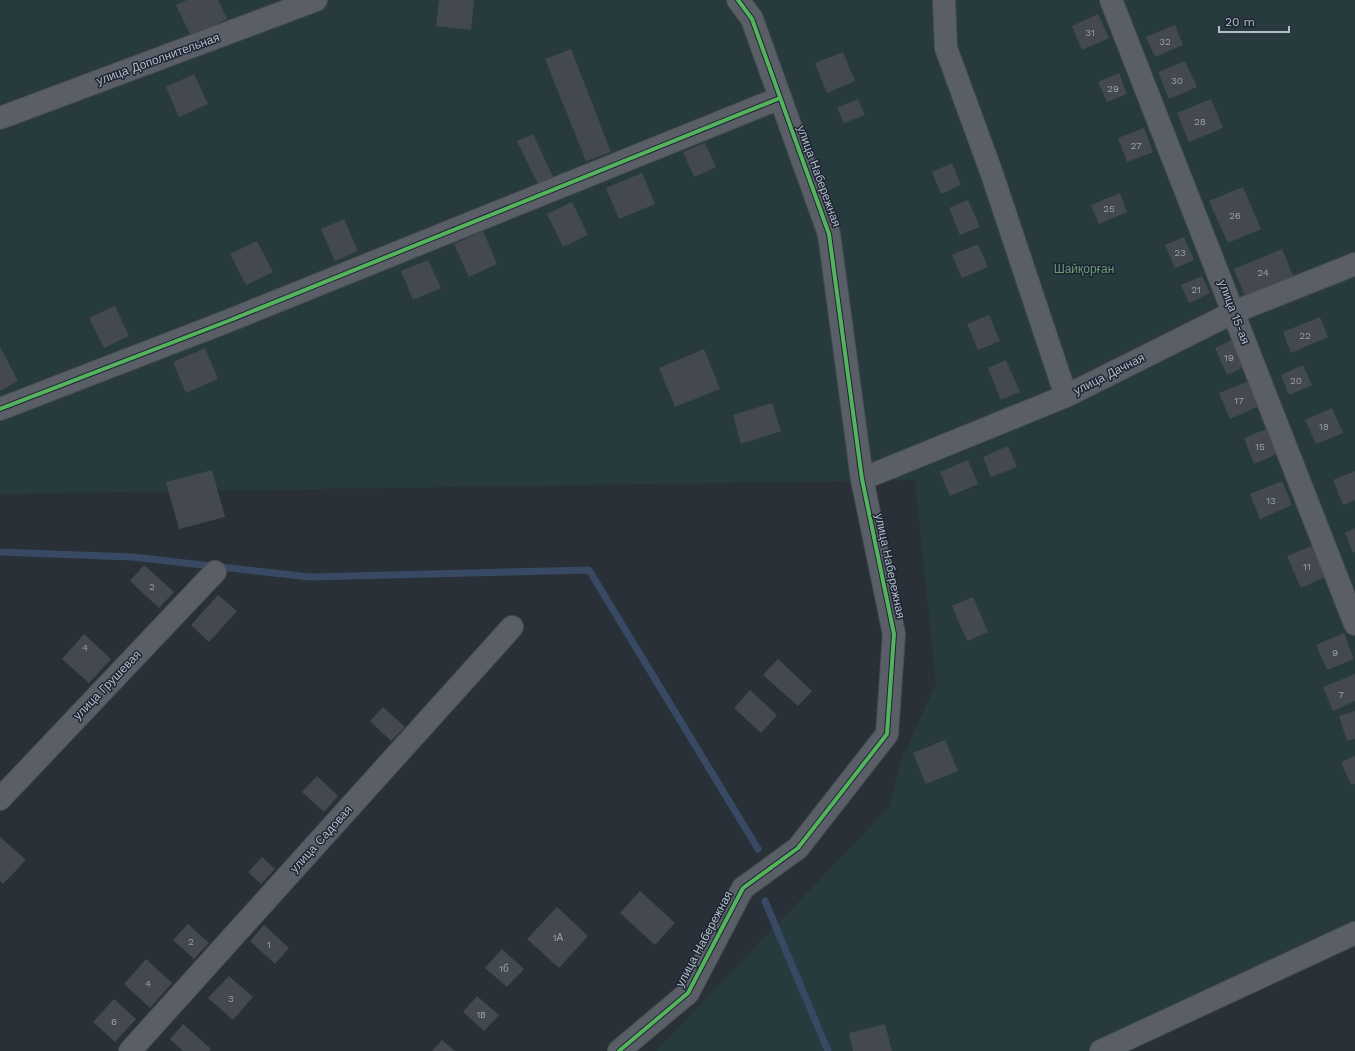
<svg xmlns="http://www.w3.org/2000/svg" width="1355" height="1051" font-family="'Work Sans',sans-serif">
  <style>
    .green { fill: #273a3e }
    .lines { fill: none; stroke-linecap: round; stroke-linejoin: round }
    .stream { stroke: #384963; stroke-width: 7 }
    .building { fill: #444950 }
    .minor-casing { stroke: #484c53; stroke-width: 24 }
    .minor { stroke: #5a5e66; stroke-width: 22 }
    .cycleway-casing { stroke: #1d2633; stroke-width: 6 }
    .cycleway { stroke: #56b35d; stroke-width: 4 }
    .labels { text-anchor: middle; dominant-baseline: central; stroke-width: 3; stroke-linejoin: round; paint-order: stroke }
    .number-label { font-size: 10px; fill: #989fab }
    .street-label { font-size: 12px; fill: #b4bcc9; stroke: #1d2633 }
    .park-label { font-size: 12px; fill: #6b9a76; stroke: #1d2633 }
  </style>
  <rect width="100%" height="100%" fill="#2a3038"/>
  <!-- green -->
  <path class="green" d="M0 0H1355V929L1092 1051H656L890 806 901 761 936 684 915 480 0 494Z"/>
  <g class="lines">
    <!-- stream -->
    <path class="stream" d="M0 552 132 557 310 577 589 570 758 849
      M765 901 828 1051"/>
  </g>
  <!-- building -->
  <path class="building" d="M187 0H218L227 19 191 36 176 5Z
    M439 0H474L471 30 436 26Z
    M1098 14 1109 38 1082 50 1072 26Z
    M1175 25 1183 45 1155 57 1146 37Z
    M571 49 611 152 586 161 545 59Z
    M843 52 855 81 827 93 815 63Z
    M1185 61 1197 87 1169 99 1158 72Z
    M1119 73 1127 94 1107 102 1098 82Z
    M194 74 208 104 179 117 166 87Z
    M858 99 865 115 844 123 837 108Z
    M1211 99 1223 128 1189 142 1177 113Z
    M1144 128 1153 152 1127 162 1118 138Z
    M533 134 553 177 538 184 517 141Z
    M705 143 716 167 694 177 683 152Z
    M952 163 961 185 941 194 932 172Z
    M642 173 655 204 619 219 606 188Z
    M1243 187 1261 229 1228 243 1209 201Z
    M1120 193 1127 212 1099 224 1091 205Z
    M968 200 980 227 960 235 949 208Z
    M572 202 588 235 563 247 547 214Z
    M344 219 358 251 335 261 321 229Z
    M483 231 497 264 469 277 454 244Z
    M1184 237 1194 260 1175 268 1165 245Z
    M257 241 273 272 246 285 230 254Z
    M978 244 988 267 962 278 952 255Z
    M1282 249 1293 276 1245 296 1234 269Z
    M428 260 441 288 413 300 401 271Z
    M1202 276 1210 293 1189 303 1181 285Z
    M115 306 129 336 104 348 89 318Z
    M989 315 1000 341 978 350 967 324Z
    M1320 317 1328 337 1291 353 1283 332Z
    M1232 340 1244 367 1227 375 1215 348Z
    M0 347 18 381 0 391Z
    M205 348 218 379 186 393 173 362Z
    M704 349 720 389 675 407 659 368Z
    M1006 360 1020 392 1001 400 988 368Z
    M1303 365 1312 385 1289 395 1281 375Z
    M1249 381 1259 406 1230 419 1219 393Z
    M772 403 781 431 741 444 733 415Z
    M1332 408 1343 433 1316 444 1305 420Z
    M1266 429 1277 454 1254 464 1244 438Z
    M1008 446 1017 467 991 477 983 457Z
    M968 460 978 484 950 496 940 472Z
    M212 470 225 517 179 529 166 482Z
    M1355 471V500L1343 505 1333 480Z
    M1282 481 1292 505 1260 519 1250 494Z
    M1355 528V552L1353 553 1345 533Z
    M1314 545 1327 576 1301 588 1287 556Z
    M144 565 174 592 159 608 130 581Z
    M218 595 237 611 209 642 191 625Z
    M973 597 988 632 967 641 952 606Z
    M1344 633 1354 659 1327 670 1316 645Z
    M84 634 111 659 89 683 62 659Z
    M778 659 812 691 798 706 763 675Z
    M1355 674V701L1333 711 1323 687Z
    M750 690 777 715 761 733 734 708Z
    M383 707 405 727 391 741 370 721Z
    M1355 711V739L1347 741 1339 716Z
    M945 740 958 771 926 784 913 753Z
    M1355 756V784L1351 785 1341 762Z
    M317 776 338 796 324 812 302 792Z
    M0 837 26 860 3 884 0 881Z
    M262 857 275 869 261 884 248 872Z
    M640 891 675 923 655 945 620 913Z
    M557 907 588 936 559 968 527 939Z
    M188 924 209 943 194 959 173 940Z
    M264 925 289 948 275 964 250 941Z
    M502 949 524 969 507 987 485 968Z
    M146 959 172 983 150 1008 124 984Z
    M229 976 253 997 233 1020 208 998Z
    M477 996 499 1015 484 1031 463 1012Z
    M114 999 136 1019 115 1042 93 1022Z
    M183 1024 211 1049 209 1051H183L170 1039Z
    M885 1024 892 1051H853L849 1033Z
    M442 1040 455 1051H432Z"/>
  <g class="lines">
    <defs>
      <path id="minor" d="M944 0 946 48 992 174 1066 396
        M1111 0 1355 624
        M0 118 316 0
        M0 409 228 321 780 98
        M862 479 1066 396 1234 312 1355 264
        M0 799 215 572
        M130 1051 512 627
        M619 1051 688 993 743 888 798 848 887 734 894 634 862 479 829 234 752 19 738 0
        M1101 1051 1355 933"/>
    </defs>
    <!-- minor casing -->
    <use href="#minor" class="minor-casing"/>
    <!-- minor -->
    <use href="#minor" class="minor"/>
    <defs>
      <path id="cycleway" d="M0 409 228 321 780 98
        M619 1051 688 993 743 888 798 848 887 734 894 634 862 479 829 234 752 19 738 0"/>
    </defs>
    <!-- cycleway casing -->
    <use href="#cycleway" class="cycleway-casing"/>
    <!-- cycleway -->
    <use href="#cycleway" class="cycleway"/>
  </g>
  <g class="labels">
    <!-- number labels -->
    <g class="number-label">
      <text x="1090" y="32">31</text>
      <text x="1165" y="41">32</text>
      <text x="1177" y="80">30</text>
      <text x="1113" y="88">29</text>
      <text x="1200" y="121">28</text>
      <text x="1136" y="145">27</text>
      <text x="1109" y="208">25</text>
      <text x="1235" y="215">26</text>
      <text x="1180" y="252">23</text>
      <text x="1263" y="272">24</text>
      <text x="1196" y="289">21</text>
      <text x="1305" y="335">22</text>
      <text x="1229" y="357">19</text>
      <text x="1296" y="380">20</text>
      <text x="1239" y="400">17</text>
      <text x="1324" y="426">18</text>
      <text x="1260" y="446">15</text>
      <text x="1271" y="500">13</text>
      <text x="1307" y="566">11</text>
      <text x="152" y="586">2</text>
      <text x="85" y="647">4</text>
      <text x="1335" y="652">9</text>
      <text x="1341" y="694">7</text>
      <text x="558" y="937">1А</text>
      <text x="191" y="941">2</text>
      <text x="269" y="944">1</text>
      <text x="504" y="968">1б</text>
      <text x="148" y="983">4</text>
      <text x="231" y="998">3</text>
      <text x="481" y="1014">1в</text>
      <text x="114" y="1021">6</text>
    </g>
    <!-- street labels -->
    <g class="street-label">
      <text transform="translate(158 59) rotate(-20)">улица Дополнительная</text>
      <text transform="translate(819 176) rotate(70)">улица Набережная</text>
      <text transform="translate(1234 312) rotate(69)">улица 15-ая</text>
      <text transform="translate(1109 374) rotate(-27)">улица Дачная</text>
      <text transform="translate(890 566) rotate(78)">улица Набережная</text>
      <text transform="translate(107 685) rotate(-46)">улица Грушевая</text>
      <text transform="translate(321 839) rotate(-48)">улица Садовая</text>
      <text transform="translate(704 939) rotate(-62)">улица Набережная</text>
    </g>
    <!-- park labels -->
    <g class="park-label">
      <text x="1084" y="269">Шайқорған</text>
    </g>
  </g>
  <!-- scale -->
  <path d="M1219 26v6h70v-6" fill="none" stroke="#b4bcc9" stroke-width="2"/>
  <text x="1225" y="26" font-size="12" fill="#b4bcc9" stroke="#1d2633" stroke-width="3" paint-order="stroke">20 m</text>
</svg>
